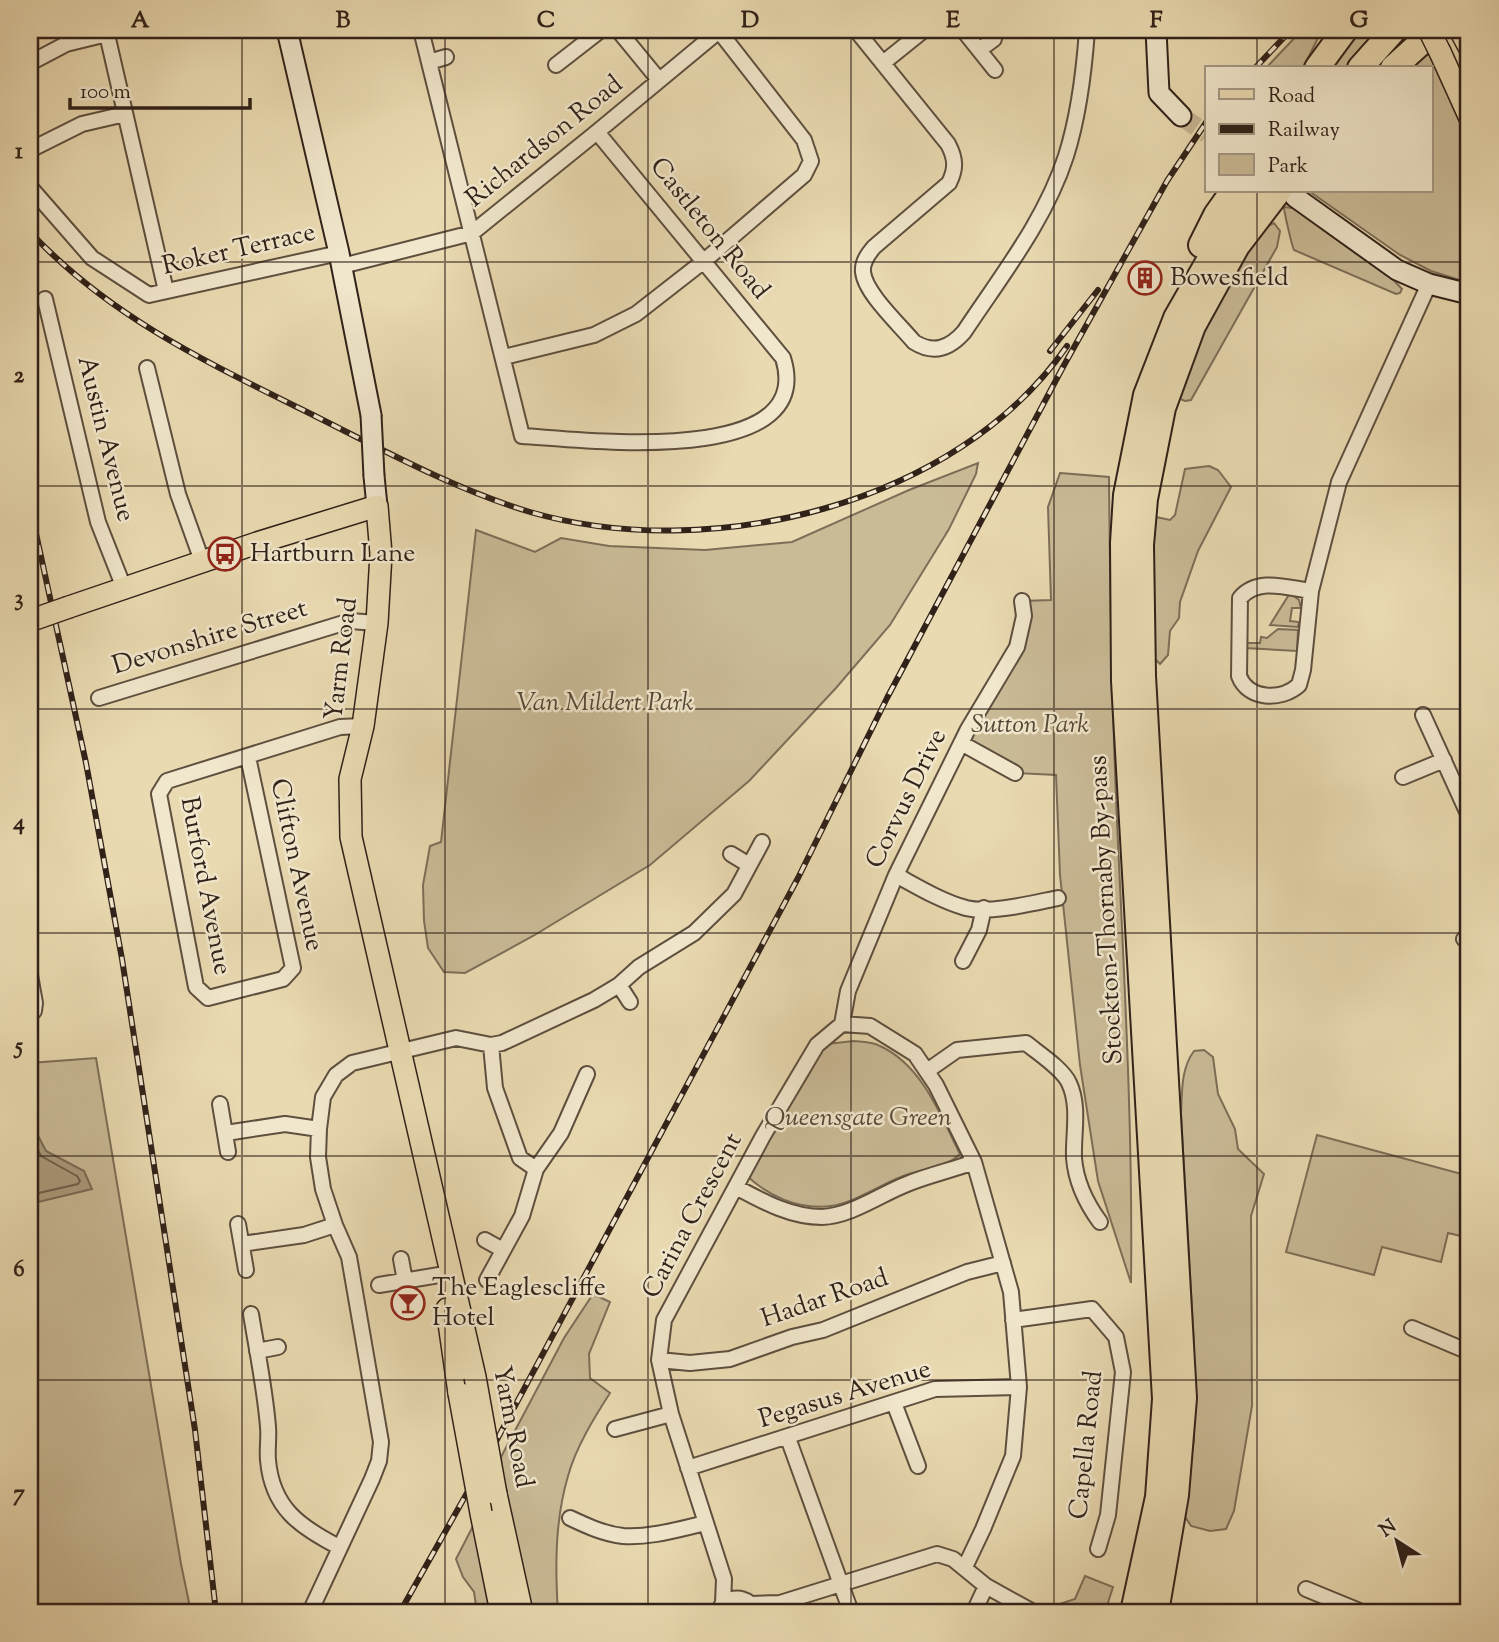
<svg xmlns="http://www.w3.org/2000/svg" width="1499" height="1642" font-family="'Sorts Mill Goudy',serif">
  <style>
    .green { fill: #cabb97; stroke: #7d6e58; stroke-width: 2 }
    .water { fill: #ab9b7d; stroke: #7a6a55; stroke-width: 2 }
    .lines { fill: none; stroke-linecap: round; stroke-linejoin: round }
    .shore { stroke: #6e5e4b; stroke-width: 2 }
    .secondary-tunnel { stroke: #c5b593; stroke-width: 19; stroke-dasharray: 19 10; stroke-linecap: butt }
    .street-casing { stroke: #5e4f3f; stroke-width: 18 }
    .secondary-casing { stroke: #302119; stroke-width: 23 }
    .primary-casing { stroke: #302119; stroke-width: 24 }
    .highway-casing { stroke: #302119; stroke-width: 28 }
    .street { stroke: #f1e7cc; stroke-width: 14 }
    .secondary { stroke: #f1e7cc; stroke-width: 19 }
    .primary { stroke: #eadab1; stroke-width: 21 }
    .highway { stroke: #eadab1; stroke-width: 24 }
    .rail-casing { stroke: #302119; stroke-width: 6 }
    .rail { stroke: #f1e7cc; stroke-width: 3.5; stroke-dasharray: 10; stroke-linecap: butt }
    .secondary-bridge-casing { stroke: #302119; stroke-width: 23; stroke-linecap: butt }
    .primary-bridge-casing { stroke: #302119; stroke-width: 24; stroke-linecap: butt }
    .secondary-bridge { stroke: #f1e7cc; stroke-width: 19 }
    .primary-bridge { stroke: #eadab1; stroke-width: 21 }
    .grid { fill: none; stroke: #302119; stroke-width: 2; stroke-opacity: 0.55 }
    .labels { text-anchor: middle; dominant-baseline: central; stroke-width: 5; stroke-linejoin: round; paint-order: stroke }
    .street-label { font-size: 26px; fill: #302119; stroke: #f1e7cc }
    .poi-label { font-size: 26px; fill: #302119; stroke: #f1e7cc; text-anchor: start }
    .park-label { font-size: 26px; font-style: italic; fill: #564838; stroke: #f1e7cc }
    .neatline { fill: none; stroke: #302119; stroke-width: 2.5 }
    .grid-label { font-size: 23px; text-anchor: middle; font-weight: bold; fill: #302119 }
  </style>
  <rect width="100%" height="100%" fill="#eadab1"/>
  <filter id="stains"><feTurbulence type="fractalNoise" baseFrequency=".00286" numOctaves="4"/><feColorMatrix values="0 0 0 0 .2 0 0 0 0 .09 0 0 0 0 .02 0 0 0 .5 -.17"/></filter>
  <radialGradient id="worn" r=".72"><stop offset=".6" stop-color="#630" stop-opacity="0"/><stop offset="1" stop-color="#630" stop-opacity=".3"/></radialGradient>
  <!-- green -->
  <path class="green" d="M1302 30H1322L1303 68H1266Z
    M1354 30H1377L1357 53 1359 56 1348 68H1324Z
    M1429 49 1464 114 1469 129V283L1431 271 1400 255 1309 191H1431V68H1409Z
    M1284 207 1307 210 1383 269 1402 289 1400 293 1396 294 1294 250C1292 246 1284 212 1284 207Z
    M1274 223 1280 231 1277 247 1191 400 1185 401 1178 398 1181 382 1223 289 1264 228Z
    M978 463 976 474 949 529 890 625 836 688 749 781 650 865 533 936 465 973 444 972 428 948 424 921 423 885 430 846 441 842 476 530 535 552 561 538 609 546 705 550 792 542 909 490Z
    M1209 466 1218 470 1231 487 1198 551 1180 602 1179 618 1170 631 1168 655 1160 664 1155 659 1149 564 1156 517 1170 520 1175 515 1185 469Z
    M1060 473 1109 477C1110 592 1112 707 1117 821 1124 975 1133 1129 1131 1283L1098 1181 1080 1065 1060 875 1056 775 1015 773 961 743 1017 648 1022 601 1051 600 1048 507Z
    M1290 593 1299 600 1301 608H1292L1290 621 1299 622 1298 627 1270 625Z
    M1278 629 1298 630 1297 651 1245 648V643H1260L1261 637 1267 638Z
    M854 1041C862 1042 873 1042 880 1046 922 1065 941 1116 960 1154 944 1170 921 1168 901 1177 880 1185 853 1203 831 1206 798 1210 767 1196 744 1173L817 1045Z
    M1204 1050 1213 1057 1218 1094 1235 1129 1238 1149 1264 1174 1251 1216 1252 1406 1234 1511 1226 1529 1210 1531 1191 1526 1184 1515 1194 1439V1345L1181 1114C1182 1092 1181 1068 1194 1051Z
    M96 1058 181 1564 191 1612H30V1063Z
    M1317 1135 1469 1176V1238L1448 1233 1441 1262 1382 1247 1374 1275 1286 1252Z
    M593 1294 610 1302 589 1354 590 1378 610 1393C594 1418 576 1447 568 1476 555 1520 555 1567 558 1612H529L503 1491 501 1457 564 1338Z
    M473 1526 491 1612H477L474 1592 463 1577 456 1559Z
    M1085 1576 1113 1587 1105 1612H1049L1057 1605 1075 1599Z"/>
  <!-- water -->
  <path class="water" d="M30 1120 46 1151 84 1171 92 1189 30 1204Z"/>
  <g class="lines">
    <!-- shore -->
    <path class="shore" d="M30 1135 41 1156 77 1176 80 1181 78 1184 30 1195"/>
    <!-- secondary-tunnel -->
    <path class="secondary-tunnel" d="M1181 116 1207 134"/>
    <defs>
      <path id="street" d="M106 30 166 291
        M421 30 522 436C579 439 818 470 783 358L597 132
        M618 30 659 80
        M856 30 948 144C956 159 956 169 949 183L874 247C868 254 862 262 863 272 865 293 900 325 914 342 933 354 949 349 964 332 1001 276 1045 221 1066 156 1079 115 1084 73 1087 30
        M963 30 995 70
        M979 50 994 39
        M429 62 446 57
        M30 63 66 44 107 34
        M883 63 924 30
        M556 65 601 30
        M30 150 82 124 125 114
        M30 187 92 258 149 295 339 253
        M342 266 472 233 597 132 720 30
        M45 299 98 522 124 588
        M504 357 594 335 636 314 704 261 804 175 811 161 804 140 719 31
        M147 368 178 494 202 561
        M1311 591C1287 588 1258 577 1240 598L1239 676C1248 700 1281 701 1299 685L1303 670 1311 591 1339 482 1429 284
        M99 698 350 621 377 623
        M1423 715 1469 816
        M961 743 1015 773
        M248 757 293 968 283 979 208 998 196 987 159 794 167 781 340 727 363 726
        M1403 777 1444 760
        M731 854 749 865
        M896 875C918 887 941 901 966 908 990 914 1033 903 1058 898
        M1464 939 1469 937
        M963 961 979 930 984 908
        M30 975 35 1003 34 1011 30 1013
        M619 985 630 1002
        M842 1024 870 1026 915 1054 936 1085 974 1162 1011 1292 1019 1387 1013 1456 983 1529 965 1567
        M842 1024 848 991 896 875 968 729 1017 647 1024 616 1022 601
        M491 1045 495 1088 520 1158 536 1169
        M927 1071 957 1050 1026 1043C1038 1053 1063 1069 1069 1083 1080 1106 1073 1134 1074 1158 1076 1183 1086 1203 1100 1222
        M220 1104 228 1152
        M226 1133 285 1124 319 1129
        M736 1187C762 1201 790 1217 822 1217 851 1216 881 1194 907 1184 929 1175 952 1170 974 1162
        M238 1224 246 1270
        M485 1240 503 1250
        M242 1244 304 1235 335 1225
        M401 1259 405 1281
        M487 1280 522 1216 536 1169 561 1133 587 1074
        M379 1285 451 1273
        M251 1314C257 1351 265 1389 268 1427 269 1438 267 1449 268 1460 272 1508 300 1527 339 1547
        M1013 1320 1092 1309 1116 1337 1123 1372 1108 1515 1098 1549
        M1412 1328 1469 1352
        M257 1351 278 1347
        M659 1360 690 1363 730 1359 792 1337 823 1330 967 1272 1003 1263
        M894 1403 918 1466
        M615 1429 671 1414
        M788 1438 851 1612
        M688 1468 935 1389 1019 1387
        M570 1518C587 1526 604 1534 623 1536 650 1538 679 1529 706 1523
        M1306 1589 1362 1612
        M723 1603 724 1579 671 1414 659 1360 664 1320 763 1136 817 1045 842 1024
        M751 1604 780 1603 937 1554 953 1559 986 1586 1033 1612
        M310 1612 372 1479 379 1461 381 1442 349 1257 335 1225 323 1189 318 1157 319 1129 323 1097 336 1075 352 1063 456 1038 491 1045 502 1043 594 1000 619 985 639 967 694 933 734 894 762 842
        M718 1612 723 1603C737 1595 749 1598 756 1612
        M974 1612 986 1586"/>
      <path id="secondary" d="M287 30 339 253 371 415
        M1156 30 1159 93 1181 116
        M1295 197 1397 270 1429 284 1469 294
        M374 476 377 506"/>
      <path id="primary" d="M1460 30 1469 47
        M1440 52 1469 116
        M69 607 257 543 377 506 381 554 377 623 363 726 350 779 351 837 475 1377
        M447 1309 459 1393
        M496 1494 522 1612
        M481 1513 501 1612"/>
      <path id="highway" d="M1317 68 1345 30
        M1360 68 1394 30
        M1393 68 1435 30
        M1201 245 1216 215 1233 191
        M1133 1612 1158 1497 1165 1399 1124 681 1123 543 1126 495 1146 395 1176 318 1223 236 1258 191
        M1156 1612 1176 1495 1184 1398 1143 676 1141 545 1145 499 1163 408 1193 326 1237 246 1279 191"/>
    </defs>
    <!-- street casing -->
    <use href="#street" class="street-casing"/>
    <!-- secondary casing -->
    <use href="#secondary" class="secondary-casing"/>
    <!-- primary casing -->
    <use href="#primary" class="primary-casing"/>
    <!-- highway casing -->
    <use href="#highway" class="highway-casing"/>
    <!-- street -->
    <use href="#street" class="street"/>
    <!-- secondary -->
    <use href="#secondary" class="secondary"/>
    <!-- primary -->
    <use href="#primary" class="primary"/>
    <!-- highway -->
    <use href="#highway" class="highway"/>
    <defs>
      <path id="rail" d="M1255 68 1291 30
        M30 232C107 314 200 359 299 408 374 445 450 488 530 512 710 564 956 506 1067 346
        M1050 351 1098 290
        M30 506 86 763 122 959 195 1430 216 1612
        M400 1612 494 1445 798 878 887 698 1063 367 1167 181 1207 121"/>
    </defs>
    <!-- rail casing -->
    <use href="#rail" class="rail-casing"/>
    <!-- rail -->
    <use href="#rail" class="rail"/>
    <defs>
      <path id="secondary-bridge" d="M371 415 374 476"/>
      <path id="primary-bridge" d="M1429 30 1440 52
        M32 620 69 607
        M475 1377 496 1494
        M459 1393 481 1513"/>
    </defs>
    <!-- secondary-bridge casing -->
    <use href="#secondary-bridge" class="secondary-bridge-casing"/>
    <!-- primary-bridge casing -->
    <use href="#primary-bridge" class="primary-bridge-casing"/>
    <!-- secondary-bridge -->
    <use href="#secondary-bridge" class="secondary-bridge"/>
    <!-- primary-bridge -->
    <use href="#primary-bridge" class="primary-bridge"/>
  </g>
  <!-- grid -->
  <path class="grid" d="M242 30V1612M445 30V1612M648 30V1612M851 30V1612M1054 30V1612M1257 30V68M1257 191V1612M30 262H1469M30 486H1469M30 709H1469M30 933H1469M30 1156H1469M30 1380H1469"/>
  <!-- icons -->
  <defs>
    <symbol id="building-ring" viewBox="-11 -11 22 22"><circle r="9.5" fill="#f1e7cc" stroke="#8f2418" stroke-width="1.5"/><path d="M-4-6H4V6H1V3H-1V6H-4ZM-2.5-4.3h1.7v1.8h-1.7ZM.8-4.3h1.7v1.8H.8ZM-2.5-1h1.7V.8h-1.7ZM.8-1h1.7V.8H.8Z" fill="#8f2418"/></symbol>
    <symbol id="bus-ring" viewBox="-11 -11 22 22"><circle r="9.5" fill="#f1e7cc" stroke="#8f2418" stroke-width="1.5"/><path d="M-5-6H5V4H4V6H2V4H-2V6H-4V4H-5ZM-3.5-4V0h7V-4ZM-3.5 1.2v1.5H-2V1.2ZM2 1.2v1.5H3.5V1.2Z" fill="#8f2418"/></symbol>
    <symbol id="bar-ring" viewBox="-11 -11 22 22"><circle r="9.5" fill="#f1e7cc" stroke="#8f2418" stroke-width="1.5"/><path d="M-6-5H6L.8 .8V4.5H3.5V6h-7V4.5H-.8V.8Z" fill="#8f2418"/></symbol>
  </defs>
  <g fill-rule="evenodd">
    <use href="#building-ring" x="1126" y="259" width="38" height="38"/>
    <use href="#bus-ring" x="206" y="535" width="38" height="38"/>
    <use href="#bar-ring" x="389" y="1284" width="38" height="38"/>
  </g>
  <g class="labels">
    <!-- street labels -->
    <g class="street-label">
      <text transform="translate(545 142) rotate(-39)">Richardson Road</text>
      <text transform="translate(709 229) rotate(51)">Castleton Road</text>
      <text transform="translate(239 250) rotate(-13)">Roker Terrace</text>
      <text transform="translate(105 439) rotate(76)">Austin Avenue</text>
      <text transform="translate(210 638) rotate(-17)">Devonshire Street</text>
      <text transform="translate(342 659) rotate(-83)">Yarm Road</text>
      <text transform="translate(907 799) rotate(-64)">Corvus Drive</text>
      <text transform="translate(296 865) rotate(78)">Clifton Avenue</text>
      <text transform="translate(205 886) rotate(79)">Burford Avenue</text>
      <text transform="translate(1107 910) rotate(-93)">Stockton-Thornaby By-pass</text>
      <text transform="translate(693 1216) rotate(-62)">Carina Crescent</text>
      <text transform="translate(825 1299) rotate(-19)">Hadar Road</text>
      <text transform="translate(845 1395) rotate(-17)">Pegasus Avenue</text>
      <text transform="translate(512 1427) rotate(79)">Yarm Road</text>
      <text transform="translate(1087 1445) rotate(-84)">Capella Road</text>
    </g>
    <!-- poi labels -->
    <g class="poi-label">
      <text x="1170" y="278">Bowesfield</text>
      <text x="250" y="554">Hartburn Lane</text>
      <text x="432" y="1288">The Eaglescliffe<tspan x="432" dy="30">Hotel</tspan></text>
    </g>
    <!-- park labels -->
    <g class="park-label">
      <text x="605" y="703">Van Mildert Park</text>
      <text x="1030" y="725">Sutton Park</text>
      <text x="858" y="1118">Queensgate Green</text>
    </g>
  </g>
  <!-- margin -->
  <rect width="1499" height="1642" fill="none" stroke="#eadab1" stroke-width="77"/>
  <!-- legend -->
  <rect x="1205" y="66" width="228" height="126" fill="#f1e7cc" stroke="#a49884" stroke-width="2"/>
  <rect x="1219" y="89" width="35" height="10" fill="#eadab1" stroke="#a49884" stroke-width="2"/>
  <text x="1268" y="102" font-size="21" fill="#302119">Road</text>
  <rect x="1219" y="124" width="35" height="10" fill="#302119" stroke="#a49884" stroke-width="2"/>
  <text x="1268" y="136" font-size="21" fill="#302119">Railway</text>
  <rect x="1219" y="154" width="35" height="21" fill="#cabb97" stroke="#a49884" stroke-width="2"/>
  <text x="1268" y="172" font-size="21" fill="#302119">Park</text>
  <!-- north arrow -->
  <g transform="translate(1397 1541) rotate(324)" stroke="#f1e7cc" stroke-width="5" paint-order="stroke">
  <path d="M0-5L12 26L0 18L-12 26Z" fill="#302119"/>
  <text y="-10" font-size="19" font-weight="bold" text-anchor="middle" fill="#302119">N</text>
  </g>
  <!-- scale -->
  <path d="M70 98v10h180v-10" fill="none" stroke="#302119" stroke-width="3.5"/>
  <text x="80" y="98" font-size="21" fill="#302119" stroke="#f1e7cc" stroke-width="5" paint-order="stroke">100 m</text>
  <rect x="38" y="38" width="1422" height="1566" class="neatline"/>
  <g class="grid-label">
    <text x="140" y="27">A</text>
    <text x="343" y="27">B</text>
    <text x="546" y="27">C</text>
    <text x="750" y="27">D</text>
    <text x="953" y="27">E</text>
    <text x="1156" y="27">F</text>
    <text x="1359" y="27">G</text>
    <text x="19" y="158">1</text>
    <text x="19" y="382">2</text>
    <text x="19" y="605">3</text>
    <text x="19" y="829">4</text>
    <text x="19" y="1053">5</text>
    <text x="19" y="1276">6</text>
    <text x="19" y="1500">7</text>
  </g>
  <rect width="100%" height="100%" filter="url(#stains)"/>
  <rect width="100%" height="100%" fill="url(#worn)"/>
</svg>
